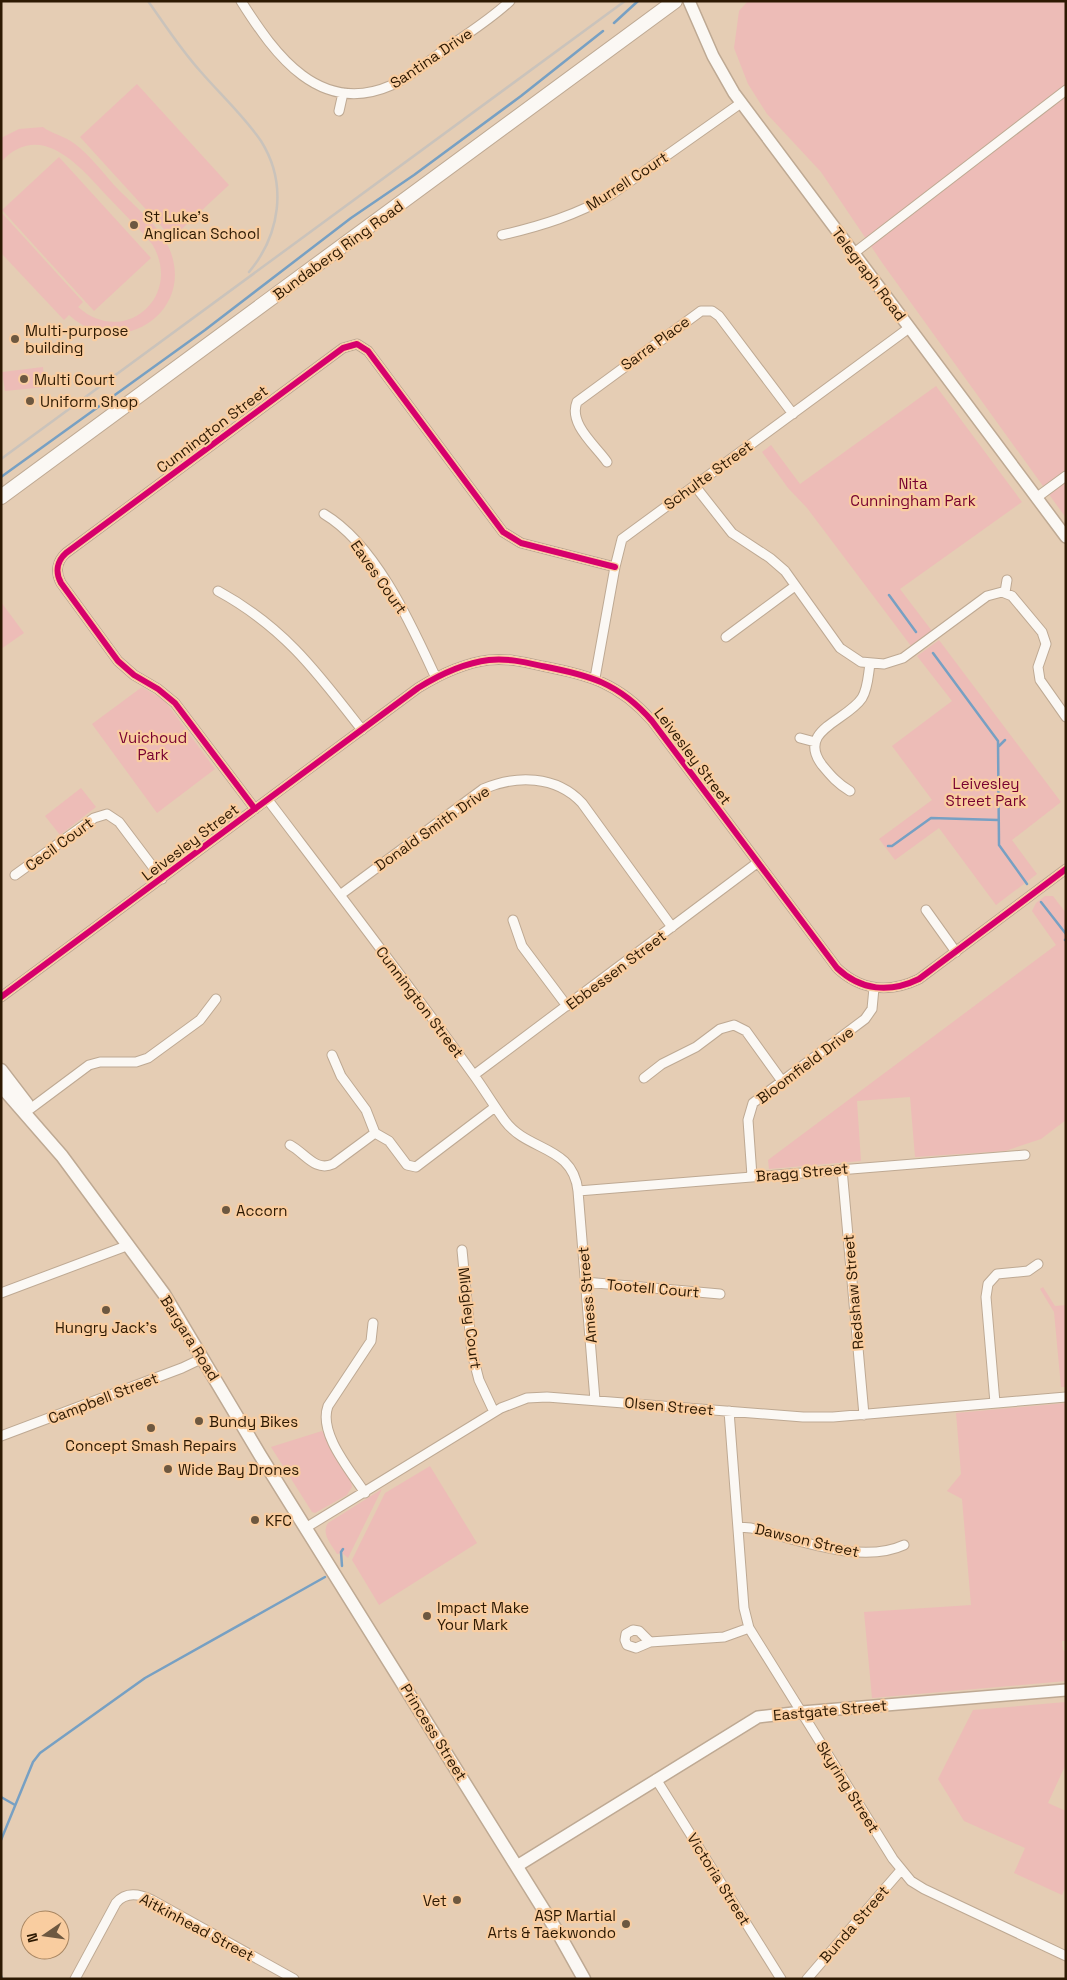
<svg xmlns="http://www.w3.org/2000/svg" width="1067" height="1980" font-family="'Space Grotesk',sans-serif">
  <style>
    .green { fill: #edbcb7 }
    .lines { fill: none; stroke-linecap: round; stroke-linejoin: round }
    .stream { stroke: #77a0c3; stroke-width: 2.5 }
    .minor-casing { stroke: #bea993; stroke-width: 11 }
    .tertiary-casing { stroke: #bea993; stroke-width: 14 }
    .secondary-casing { stroke: #bea993; stroke-width: 15 }
    .primary-casing { stroke: #bea993; stroke-width: 16 }
    .minor { stroke: #fbf8f4; stroke-width: 9 }
    .tertiary { stroke: #fbf8f4; stroke-width: 11 }
    .secondary { stroke: #fbf8f4; stroke-width: 12 }
    .primary { stroke: #fbf8f4; stroke-width: 14 }
    .rail { stroke: #cac3bb; stroke-width: 2.5 }
    .cycleway-casing { stroke: #f9cda0; stroke-width: 9 }
    .cycleway { stroke: #d6006c; stroke-width: 6 }
    .poi-dot { fill: #6d5840; stroke: #f9cda0; stroke-width: 2 }
    .labels { text-anchor: middle; dominant-baseline: central; stroke-width: 4.5; stroke-linejoin: round; paint-order: stroke }
    .street-label { font-size: 15px; fill: #2d1902; stroke: #f9cda0 }
    .poi-label { font-size: 15px; fill: #2d1902; stroke: #f9cda0; text-anchor: start }
    .park-label { font-size: 15px; fill: #770030; stroke: #f9cda0 }
  </style>
  <rect width="100%" height="100%" fill="#e5cdb4"/>
  <!-- green -->
  <path class="green" d="M748 1H1066V518L883 264 821 172 767 114 748 84 734 48 739 11Z
    M137 84 229 185 172 238 80 137Z
    M43 127C50 133 65 136 75 144 89 155 102 171 114 185 132 204 158 224 169 248 197 312 119 362 69 315L64 320 1 253V212L83 302 78 307C124 348 184 296 152 244 138 227 122 212 107 196 80 167 41 119 1 162V138L19 129Z
    M59 157 151 258 94 311 2 210Z
    M43 367 45 387 5 391 2 372Z
    M936 386 1022 502 900 589 932 631 911 646 807 508 788 488 762 452 771 445 800 484Z
    M1 602 24 633 1 649Z
    M939 640 1061 802 1012 840 1037 874 996 905 939 828 895 860 879 839 932 800 892 746 952 701 917 656Z
    M142 687 165 701 215 769 157 813 92 724Z
    M81 788 96 807 60 835 45 816Z
    M1045 896H1053L1066 913V1120L1041 1139 1005 1151 915 1157 910 1097 857 1101 861 1161 769 1169 768 1160 1056 945 1032 911 1036 903Z
    M1043 1287 1055 1306 1066 1305V1387H1061L1054 1312 1040 1289Z
    M1066 1403V1641H1062L1063 1650 1066 1652V1681L872 1698 864 1612 971 1605 962 1499 947 1491 961 1474 956 1413Z
    M322 1431 350 1478 352 1487 347 1495 315 1513 312 1512 271 1447Z
    M430 1466 477 1543 379 1605 352 1560 385 1493Z
    M382 1489 348 1558 342 1553 337 1554C331 1544 321 1534 328 1523Z
    M1066 1702V1764L1048 1803 1066 1811V1886L1062 1895 1014 1873 1025 1848 964 1821 938 1779 973 1710Z"/>
  <g class="lines">
    <!-- stream -->
    <path class="stream" d="M614 23 638 1
      M1 477 205 330 351 218 414 175 521 96 603 31
      M889 595 916 632
      M933 653 998 741 999 845 1027 884
      M999 746 1005 740
      M888 846H892L931 818 998 820
      M1041 902 1066 934
      M1065 940 1066 939
      M342 1566 341 1552 343 1549
      M1 1797 15 1805
      M1 1840 33 1762 40 1753 145 1678 325 1577
      M1 1976 2 1979"/>
    <defs>
      <path id="minor" d="M241 1C275 55 320 117 392 85 410 77 426 63 443 51 465 35 490 20 510 1
        M339 111 343 93
        M502 235C541 226 577 215 612 194L741 103
        M854 253 1066 90
        M607 462C596 446 568 424 577 402L701 311H712L719 316 793 414
        M695 486 732 533 770 558 785 571 840 648 861 662 884 664 903 658 987 596 1002 592 1012 596 1042 632 1046 644 1038 667 1040 680 1066 717
        M1036 498 1066 476
        M324 514C376 545 411 624 436 678
        M218 591C284 627 317 672 362 730
        M1005 592 1007 580
        M726 637 795 586
        M595 678 615 567 622 539 909 328
        M800 738 815 742
        M850 791C838 784 831 776 822 765 796 730 847 721 862 698 868 688 868 676 870 664
        M268 800C337 891 406 981 473 1074 484 1089 494 1106 505 1121 528 1152 573 1145 578 1191L595 1400
        M255 809 175 703 158 689 134 675 118 661 61 583C55 572 57 561 66 553L343 348 357 344 368 351 503 532 521 543 615 567
        M15 875 94 818 107 814 119 822 162 879
        M340 895 483 789C516 775 556 775 582 803L672 927
        M926 910 956 952
        M513 920 522 946 567 1006
        M1 997 418 688C439 675 464 663 489 660 507 658 524 662 542 666 589 675 619 683 652 721L837 968C861 991 890 993 919 979L1066 869
        M332 1055 341 1076 366 1110 375 1133
        M474 1075 757 863
        M644 1078 662 1064 696 1047 720 1029 734 1025 746 1031 782 1081
        M30 1109 89 1065 100 1062H136L148 1058 200 1020 216 999
        M375 1133 389 1141 407 1165 416 1167 495 1107
        M290 1145C305 1153 315 1172 333 1164L375 1133
        M842 1169 864 1415
        M752 1176 748 1120 753 1103 865 1019 872 1009 874 988
        M578 1191 1025 1155
        M462 1250 472 1353 479 1380 494 1412
        M585 1282 720 1294
        M1 1293 129 1245
        M995 1403 986 1297 988 1284 997 1274 1028 1271 1038 1264
        M729 1411 744 1608 749 1628 893 1859 911 1881 924 1889 1066 1956
        M1 1436 182 1368 203 1358
        M365 1493C350 1470 318 1433 328 1406L371 1341 373 1323
        M307 1527 501 1408 527 1398 547 1397 803 1417H833L1066 1397
        M738 1527 751 1528C796 1539 861 1565 904 1545
        M633 1630 639 1631 650 1642 636 1648 627 1645 625 1640 626 1634Z
        M650 1642 724 1637 749 1628
        M656 1779 781 1979
        M75 1979 116 1903C126 1891 140 1894 152 1900L294 1979
        M807 1979 901 1870"/>
      <path id="tertiary" d="M689 1 713 56 734 93 1066 537
        M517 1866 758 1717 802 1712 1066 1690"/>
      <path id="secondary" d="M1 1070 27 1104
        M1 1086 62 1156 164 1294 260 1455 560 1936 584 1979"/>
      <path id="primary" d="M1 497 675 1"/>
    </defs>
    <!-- minor casing -->
    <use href="#minor" class="minor-casing"/>
    <!-- tertiary casing -->
    <use href="#tertiary" class="tertiary-casing"/>
    <!-- secondary casing -->
    <use href="#secondary" class="secondary-casing"/>
    <!-- primary casing -->
    <use href="#primary" class="primary-casing"/>
    <!-- minor -->
    <use href="#minor" class="minor"/>
    <!-- tertiary -->
    <use href="#tertiary" class="tertiary"/>
    <!-- secondary -->
    <use href="#secondary" class="secondary"/>
    <!-- primary -->
    <use href="#primary" class="primary"/>
    <!-- rail -->
    <path class="rail" d="M148 1C165 25 181 50 201 72 220 94 244 116 261 141 288 184 280 235 249 272
      M1 459 625 1"/>
    <defs>
      <path id="cycleway" d="M255 809 175 703 158 689 134 675 118 661 61 583C55 572 57 561 66 553L343 348 357 344 368 351 503 532 521 543 615 567
        M1 997 418 688C439 675 464 663 489 660 507 658 524 662 542 666 589 675 619 683 652 721L837 968C861 991 890 993 919 979L1066 869"/>
    </defs>
    <!-- cycleway casing -->
    <use href="#cycleway" class="cycleway-casing"/>
    <!-- cycleway -->
    <use href="#cycleway" class="cycleway"/>
  </g>
  <!-- markers -->
  <g class="poi-dot">
    <circle cx="134" cy="225" r="5"/>
    <circle cx="15" cy="339" r="5"/>
    <circle cx="24" cy="379" r="5"/>
    <circle cx="30" cy="401" r="5"/>
    <circle cx="226" cy="1210" r="5"/>
    <circle cx="106" cy="1310" r="5"/>
    <circle cx="199" cy="1421" r="5"/>
    <circle cx="151" cy="1428" r="5"/>
    <circle cx="168" cy="1469" r="5"/>
    <circle cx="255" cy="1520" r="5"/>
    <circle cx="427" cy="1616" r="5"/>
    <circle cx="457" cy="1900" r="5"/>
    <circle cx="626" cy="1924" r="5"/>
  </g>
  <g class="labels">
    <!-- street labels -->
    <g class="street-label">
      <text transform="translate(431 58) rotate(-34)">Santina Drive</text>
      <text transform="translate(627 181) rotate(-33)">Murrell Court</text>
      <text transform="translate(338 250) rotate(-36)">Bundaberg Ring Road</text>
      <text transform="translate(869 274) rotate(53)">Telegraph Road</text>
      <text transform="translate(655 343) rotate(-36)">Sarra Place</text>
      <text transform="translate(212 429) rotate(-37)">Cunnington Street</text>
      <text transform="translate(708 475) rotate(-36)">Schulte Street</text>
      <text transform="translate(379 577) rotate(55)">Eaves Court</text>
      <text transform="translate(693 756) rotate(53)">Leivesley Street</text>
      <text transform="translate(432 828) rotate(-35)">Donald Smith Drive</text>
      <text transform="translate(190 842) rotate(-37)">Leivesley Street</text>
      <text transform="translate(59 844) rotate(-36)">Cecil Court</text>
      <text transform="translate(616 970) rotate(-37)">Ebbessen Street</text>
      <text transform="translate(420 1002) rotate(53)">Cunnington Street</text>
      <text transform="translate(805 1065) rotate(-37)">Bloomfield Drive</text>
      <text transform="translate(802 1172) rotate(-5)">Bragg Street</text>
      <text transform="translate(653 1288) rotate(5)">Tootell Court</text>
      <text transform="translate(853 1292) rotate(-95)">Redshaw Street</text>
      <text transform="translate(587 1295) rotate(-95)">Amess Street</text>
      <text transform="translate(470 1318) rotate(83)">Midgley Court</text>
      <text transform="translate(190 1338) rotate(58)">Bargara Road</text>
      <text transform="translate(103 1398) rotate(-21)">Campbell Street</text>
      <text transform="translate(669 1406) rotate(5)">Olsen Street</text>
      <text transform="translate(807 1540) rotate(13)">Dawson Street</text>
      <text transform="translate(830 1710) rotate(-5)">Eastgate Street</text>
      <text transform="translate(434 1732) rotate(58)">Princess Street</text>
      <text transform="translate(848 1787) rotate(58)">Skyring Street</text>
      <text transform="translate(719 1879) rotate(58)">Victoria Street</text>
      <text transform="translate(854 1924) rotate(-49)">Bunda Street</text>
      <text transform="translate(197 1927) rotate(28)">Aitkinhead Street</text>
    </g>
    <!-- poi labels -->
    <g class="poi-label">
      <text x="144" y="216">St Luke's<tspan x="144" dy="17">Anglican School</tspan></text>
      <text x="25" y="330">Multi-purpose<tspan x="25" dy="17">building</tspan></text>
      <text x="34" y="379">Multi Court</text>
      <text x="40" y="401">Uniform Shop</text>
      <text x="236" y="1210">Accorn</text>
      <text x="106" y="1327" text-anchor="middle">Hungry Jack's</text>
      <text x="209" y="1421">Bundy Bikes</text>
      <text x="151" y="1445" text-anchor="middle">Concept Smash Repairs</text>
      <text x="178" y="1469">Wide Bay Drones</text>
      <text x="265" y="1520">KFC</text>
      <text x="437" y="1607">Impact Make<tspan x="437" dy="17">Your Mark</tspan></text>
      <text x="447" y="1900" text-anchor="end">Vet</text>
      <text x="616" y="1915" text-anchor="end">ASP Martial<tspan x="616" dy="17">Arts &amp; Taekwondo</tspan></text>
    </g>
    <!-- park labels -->
    <g class="park-label">
      <text x="913" y="483">Nita<tspan x="913" dy="17">Cunningham Park</tspan></text>
      <text x="153" y="737">Vuichoud<tspan x="153" dy="17">Park</tspan></text>
      <text x="986" y="783">Leivesley<tspan x="986" dy="17">Street Park</tspan></text>
    </g>
  </g>
  <!-- border -->
  <rect width="1067" height="1980" fill="none" stroke="#2d1902" stroke-width="5"/>
  <!-- north arrow -->
  <g transform="translate(45 1935) rotate(257)"><circle r="24" fill="#f9cda0" stroke="#a78561"/>
  <path d="M0-4L9 19L0 12L-9 19Z" fill="#6d5840"/>
  <text y="-8" font-size="14" font-weight="bold" text-anchor="middle" fill="#2d1902">N</text>
  </g>
</svg>
